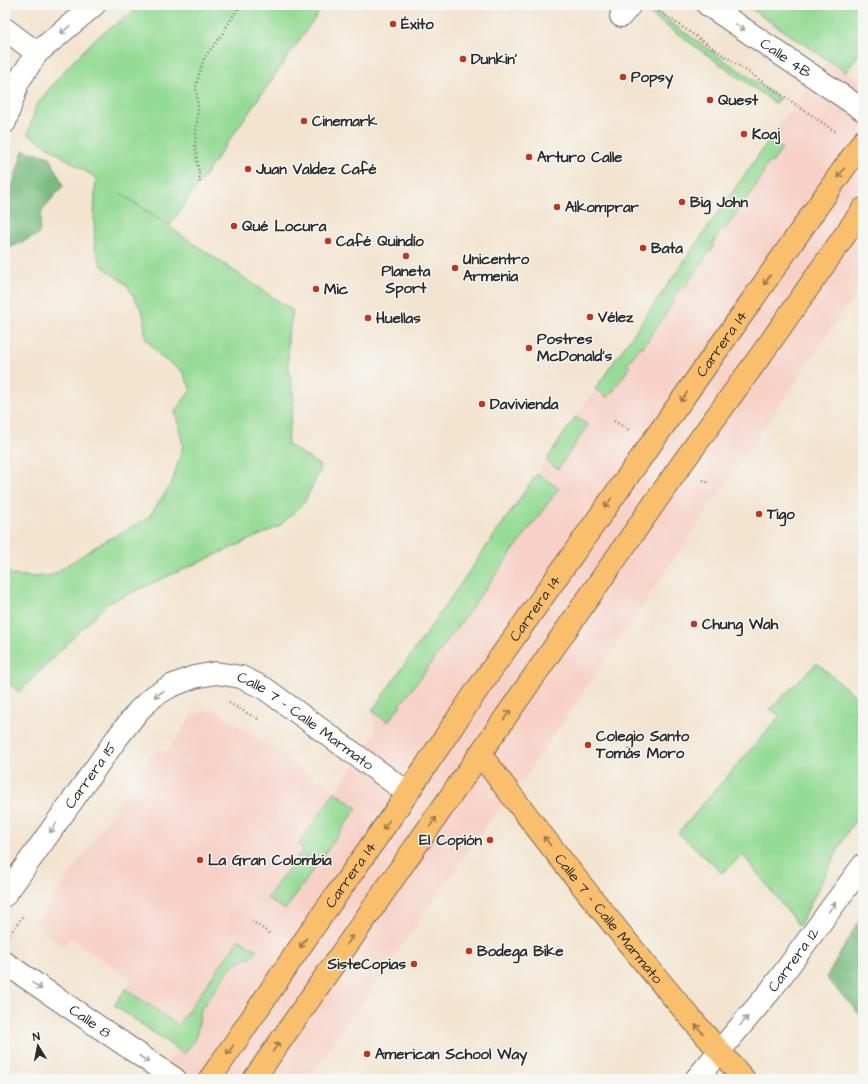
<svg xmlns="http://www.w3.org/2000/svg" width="868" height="1084" font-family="'Architects Daughter',sans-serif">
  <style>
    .built { fill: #f7d1c6 }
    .green { fill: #94db95; stroke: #608360 }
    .forest { fill: #77bb7e; stroke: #517354 }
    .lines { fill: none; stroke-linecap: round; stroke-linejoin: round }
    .minor-casing { stroke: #716c64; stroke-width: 24 }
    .major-casing { stroke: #716c64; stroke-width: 24 }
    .path { stroke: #716c64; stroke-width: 2.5; stroke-dasharray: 1 3; stroke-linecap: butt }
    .minor { stroke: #fff; stroke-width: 22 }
    .major { stroke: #f9bf6c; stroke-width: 22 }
    .oneway { stroke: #a0a0a0 }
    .oneway2 { stroke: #92754c }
    .poi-dot { fill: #c8321e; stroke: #f6f6f2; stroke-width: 1.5 }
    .labels { text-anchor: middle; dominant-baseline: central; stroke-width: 3; stroke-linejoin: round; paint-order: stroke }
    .poi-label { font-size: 15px; font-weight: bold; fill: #2b2b2b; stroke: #f6f6f2; text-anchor: start }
    .street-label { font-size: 15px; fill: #2b2b2b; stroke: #f6f6f2 }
  </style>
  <rect width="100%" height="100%" fill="#f6f6f2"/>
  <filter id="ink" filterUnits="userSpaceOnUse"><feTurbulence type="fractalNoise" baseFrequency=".025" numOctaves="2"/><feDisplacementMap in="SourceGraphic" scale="8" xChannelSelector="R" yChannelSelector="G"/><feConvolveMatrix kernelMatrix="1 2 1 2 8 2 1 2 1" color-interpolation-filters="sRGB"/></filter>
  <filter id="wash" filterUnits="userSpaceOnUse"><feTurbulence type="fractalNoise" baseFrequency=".012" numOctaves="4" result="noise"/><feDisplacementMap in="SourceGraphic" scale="16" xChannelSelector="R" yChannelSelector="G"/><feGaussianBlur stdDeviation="0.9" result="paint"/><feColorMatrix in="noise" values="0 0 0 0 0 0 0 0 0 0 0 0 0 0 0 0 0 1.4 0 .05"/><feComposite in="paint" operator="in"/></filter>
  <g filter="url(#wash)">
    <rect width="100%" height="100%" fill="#f3e4cf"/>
    <!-- built -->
    <path class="built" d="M828 60 863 83V283L528 773 510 794 494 815 308 1079H156L177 1049 114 1005 132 980 70 937 64 946 34 925 158 748 166 753 192 715 214 709 335 792 376 734 372 711 778 127Z"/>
    <!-- green -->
    <path class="green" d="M143 5H324L170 225 121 194 293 311 288 335V362L294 400 287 444 319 465 320 471 304 503 278 527 108 603 19 692 5 680V568L11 575 35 577 52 575 98 545 148 518 172 483 183 445 175 411 191 390 182 371 162 358 146 339 143 313 128 286 102 266 95 248 94 215 96 178 28 134 36 106 62 73 96 38Z
      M745 5H863V48L846 72Z
      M651 9 779 98 775 103 648 13Z
      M769 140 782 149 772 163 770 161 762 173 764 174 726 228 724 227 712 244 714 246 684 288 681 287 673 299 675 300 643 347 641 346 627 364 630 367 608 398 595 389Z
      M575 417 588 425 558 469 546 461Z
      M537 474 559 488 388 722 372 711Z
      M817 663 863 703V810L849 829 799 926 743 855 722 873 692 845 678 833 780 716 770 709Z
      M335 792 356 807V810L285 910 267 898 303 849 298 845Z
      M239 939 257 950 254 955 232 966 201 1009 196 1038 184 1054 114 1005 126 989 178 1025Z"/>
    <!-- forest -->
    <path class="forest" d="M23 150 50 157 63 186 42 210 39 234 5 250V211Z
      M863 914V1018L826 978Z"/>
  </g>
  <g filter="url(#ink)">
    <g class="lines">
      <defs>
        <g id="minor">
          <path id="s1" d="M708 5 863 110"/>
          <path d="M621 16 630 5"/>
          <path d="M5 29 37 53"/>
          <path d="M5 122 18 82 37 53 94 5"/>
          <path id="s2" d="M5 895 117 738 139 710 154 696 171 686 194 677 216 673 241 677 264 688 408 793"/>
          <path id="s3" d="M5 963 175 1079"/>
          <path id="s4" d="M696 1079 771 990 863 865"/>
        </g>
        <g id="major">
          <path id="s5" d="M480 754C564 865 651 975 744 1079"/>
          <path id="s6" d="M210 1079 313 928 394 813 477 690 739 319 863 141"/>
          <path d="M254 1079 598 584 681 465 771 341 863 209"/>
        </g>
      </defs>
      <!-- minor casing -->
      <use href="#minor" class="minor-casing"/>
      <!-- major casing -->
      <use href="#major" class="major-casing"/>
      <!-- path -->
      <path class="path" d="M656 9 836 132
        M200 182 195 146 198 108 196 85 204 58 221 36 240 5
        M614 421 629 430
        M703 480 710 484
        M229 703 258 719
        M252 921 269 933
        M8 937 23 916"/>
      <!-- minor -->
      <use href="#minor" class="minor"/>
      <!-- major -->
      <use href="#major" class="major"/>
    </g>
    <!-- one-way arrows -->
    <defs><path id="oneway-shaft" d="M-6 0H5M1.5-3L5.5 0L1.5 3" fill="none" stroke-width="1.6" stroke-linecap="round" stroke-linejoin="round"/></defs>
    <g class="oneway">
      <use href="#oneway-shaft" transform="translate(740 27) rotate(34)"/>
      <use href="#oneway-shaft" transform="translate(65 30) rotate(140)"/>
      <use href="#oneway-shaft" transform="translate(159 694) rotate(147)"/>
      <use href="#oneway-shaft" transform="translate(53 828) rotate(125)"/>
      <use href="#oneway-shaft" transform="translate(832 907) rotate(-54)"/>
      <use href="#oneway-shaft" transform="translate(37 986) rotate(35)"/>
      <use href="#oneway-shaft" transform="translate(744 1021) rotate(-49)"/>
      <use href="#oneway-shaft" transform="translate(144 1059) rotate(35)"/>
    </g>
    <g class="oneway2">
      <use href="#oneway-shaft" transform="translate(841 173) rotate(125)"/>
      <use href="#oneway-shaft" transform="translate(767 280) rotate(125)"/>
      <use href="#oneway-shaft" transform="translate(684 397) rotate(125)"/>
      <use href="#oneway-shaft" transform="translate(608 503) rotate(125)"/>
      <use href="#oneway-shaft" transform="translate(507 715) rotate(-55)"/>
      <use href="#oneway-shaft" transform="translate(433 822) rotate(-55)"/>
      <use href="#oneway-shaft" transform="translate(386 825) rotate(125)"/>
      <use href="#oneway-shaft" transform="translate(547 841) rotate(-128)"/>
      <use href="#oneway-shaft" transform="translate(350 940) rotate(-55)"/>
      <use href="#oneway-shaft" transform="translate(303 943) rotate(123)"/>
      <use href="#oneway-shaft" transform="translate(699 1029) rotate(-131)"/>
      <use href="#oneway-shaft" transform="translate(276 1047) rotate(-55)"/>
      <use href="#oneway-shaft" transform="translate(230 1050) rotate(125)"/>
    </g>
  </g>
  <!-- markers -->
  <g class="poi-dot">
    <circle cx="393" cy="24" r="4"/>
    <circle cx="463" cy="59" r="4"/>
    <circle cx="623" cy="77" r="4"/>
    <circle cx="710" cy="100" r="4"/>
    <circle cx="304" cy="121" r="4"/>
    <circle cx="744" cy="134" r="4"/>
    <circle cx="529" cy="157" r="4"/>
    <circle cx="248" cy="169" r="4"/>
    <circle cx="682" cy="202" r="4"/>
    <circle cx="557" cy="207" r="4"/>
    <circle cx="234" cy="226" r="4"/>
    <circle cx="328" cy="241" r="4"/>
    <circle cx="643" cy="248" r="4"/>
    <circle cx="406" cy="256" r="4"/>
    <circle cx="455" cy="268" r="4"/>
    <circle cx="316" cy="289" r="4"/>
    <circle cx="590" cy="317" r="4"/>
    <circle cx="368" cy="318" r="4"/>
    <circle cx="529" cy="348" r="4"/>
    <circle cx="482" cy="404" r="4"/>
    <circle cx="759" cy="514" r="4"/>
    <circle cx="694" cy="624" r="4"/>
    <circle cx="588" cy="745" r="4"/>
    <circle cx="490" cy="840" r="4"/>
    <circle cx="200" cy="860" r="4"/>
    <circle cx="469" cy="951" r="4"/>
    <circle cx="414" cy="964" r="4"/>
    <circle cx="367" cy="1054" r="4"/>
  </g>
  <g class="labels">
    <!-- poi labels -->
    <g class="poi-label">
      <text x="401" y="24">Éxito</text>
      <text x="471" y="59">Dunkin'</text>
      <text x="631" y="77">Popsy</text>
      <text x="718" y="100">Quest</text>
      <text x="312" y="121">Cinemark</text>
      <text x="752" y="134">Koaj</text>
      <text x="537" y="157">Arturo Calle</text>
      <text x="256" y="169">Juan Valdez Café</text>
      <text x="690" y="202">Big John</text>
      <text x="565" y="207">Alkomprar</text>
      <text x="242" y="226">Qué Locura</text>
      <text x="336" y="241">Café Quindío</text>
      <text x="651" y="248">Bata</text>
      <text x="463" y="259">Unicentro<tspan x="463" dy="17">Armenia</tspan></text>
      <text x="406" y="271" text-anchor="middle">Planeta<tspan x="406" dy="17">Sport</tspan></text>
      <text x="324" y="289">Mic</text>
      <text x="598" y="317">Vélez</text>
      <text x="376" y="318">Huellas</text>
      <text x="537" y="339">Postres<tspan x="537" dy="17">McDonald's</tspan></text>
      <text x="490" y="404">Davivienda</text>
      <text x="767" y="514">Tigo</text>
      <text x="702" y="624">Chung Wah</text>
      <text x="596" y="736">Colegio Santo<tspan x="596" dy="17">Tomás Moro</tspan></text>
      <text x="482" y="840" text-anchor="end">El Copión</text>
      <text x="208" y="860">La Gran Colombia</text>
      <text x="477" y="951">Bodega Bike</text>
      <text x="406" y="964" text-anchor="end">SisteCopias</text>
      <text x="375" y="1054">American School Way</text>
    </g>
    <!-- street labels -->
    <g class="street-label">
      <text stroke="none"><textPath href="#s1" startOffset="94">Calle 4B</textPath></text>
      <text stroke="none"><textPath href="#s6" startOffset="896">Carrera 14</textPath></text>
      <text stroke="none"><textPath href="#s6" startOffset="572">Carrera 14</textPath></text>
      <text stroke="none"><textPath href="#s2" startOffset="419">Calle 7 - Calle Marmato</textPath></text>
      <text stroke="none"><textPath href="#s2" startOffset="147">Carrera 15</textPath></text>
      <text stroke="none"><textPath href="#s6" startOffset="248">Carrera 14</textPath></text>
      <text stroke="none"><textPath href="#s5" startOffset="209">Calle 7 - Calle Marmato</textPath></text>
      <text stroke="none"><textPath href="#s4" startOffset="154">Carrera 12</textPath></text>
      <text stroke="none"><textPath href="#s3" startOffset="103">Calle 8</textPath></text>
    </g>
  </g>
  <!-- margin -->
  <rect width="868" height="1084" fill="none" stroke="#f6f6f2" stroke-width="20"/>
  <!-- north arrow -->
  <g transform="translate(38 1046) rotate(350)" stroke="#f6f6f2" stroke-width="3" paint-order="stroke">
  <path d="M0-3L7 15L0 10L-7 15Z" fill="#2b2b2b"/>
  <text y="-6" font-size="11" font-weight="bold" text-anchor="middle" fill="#2b2b2b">N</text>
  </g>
</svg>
